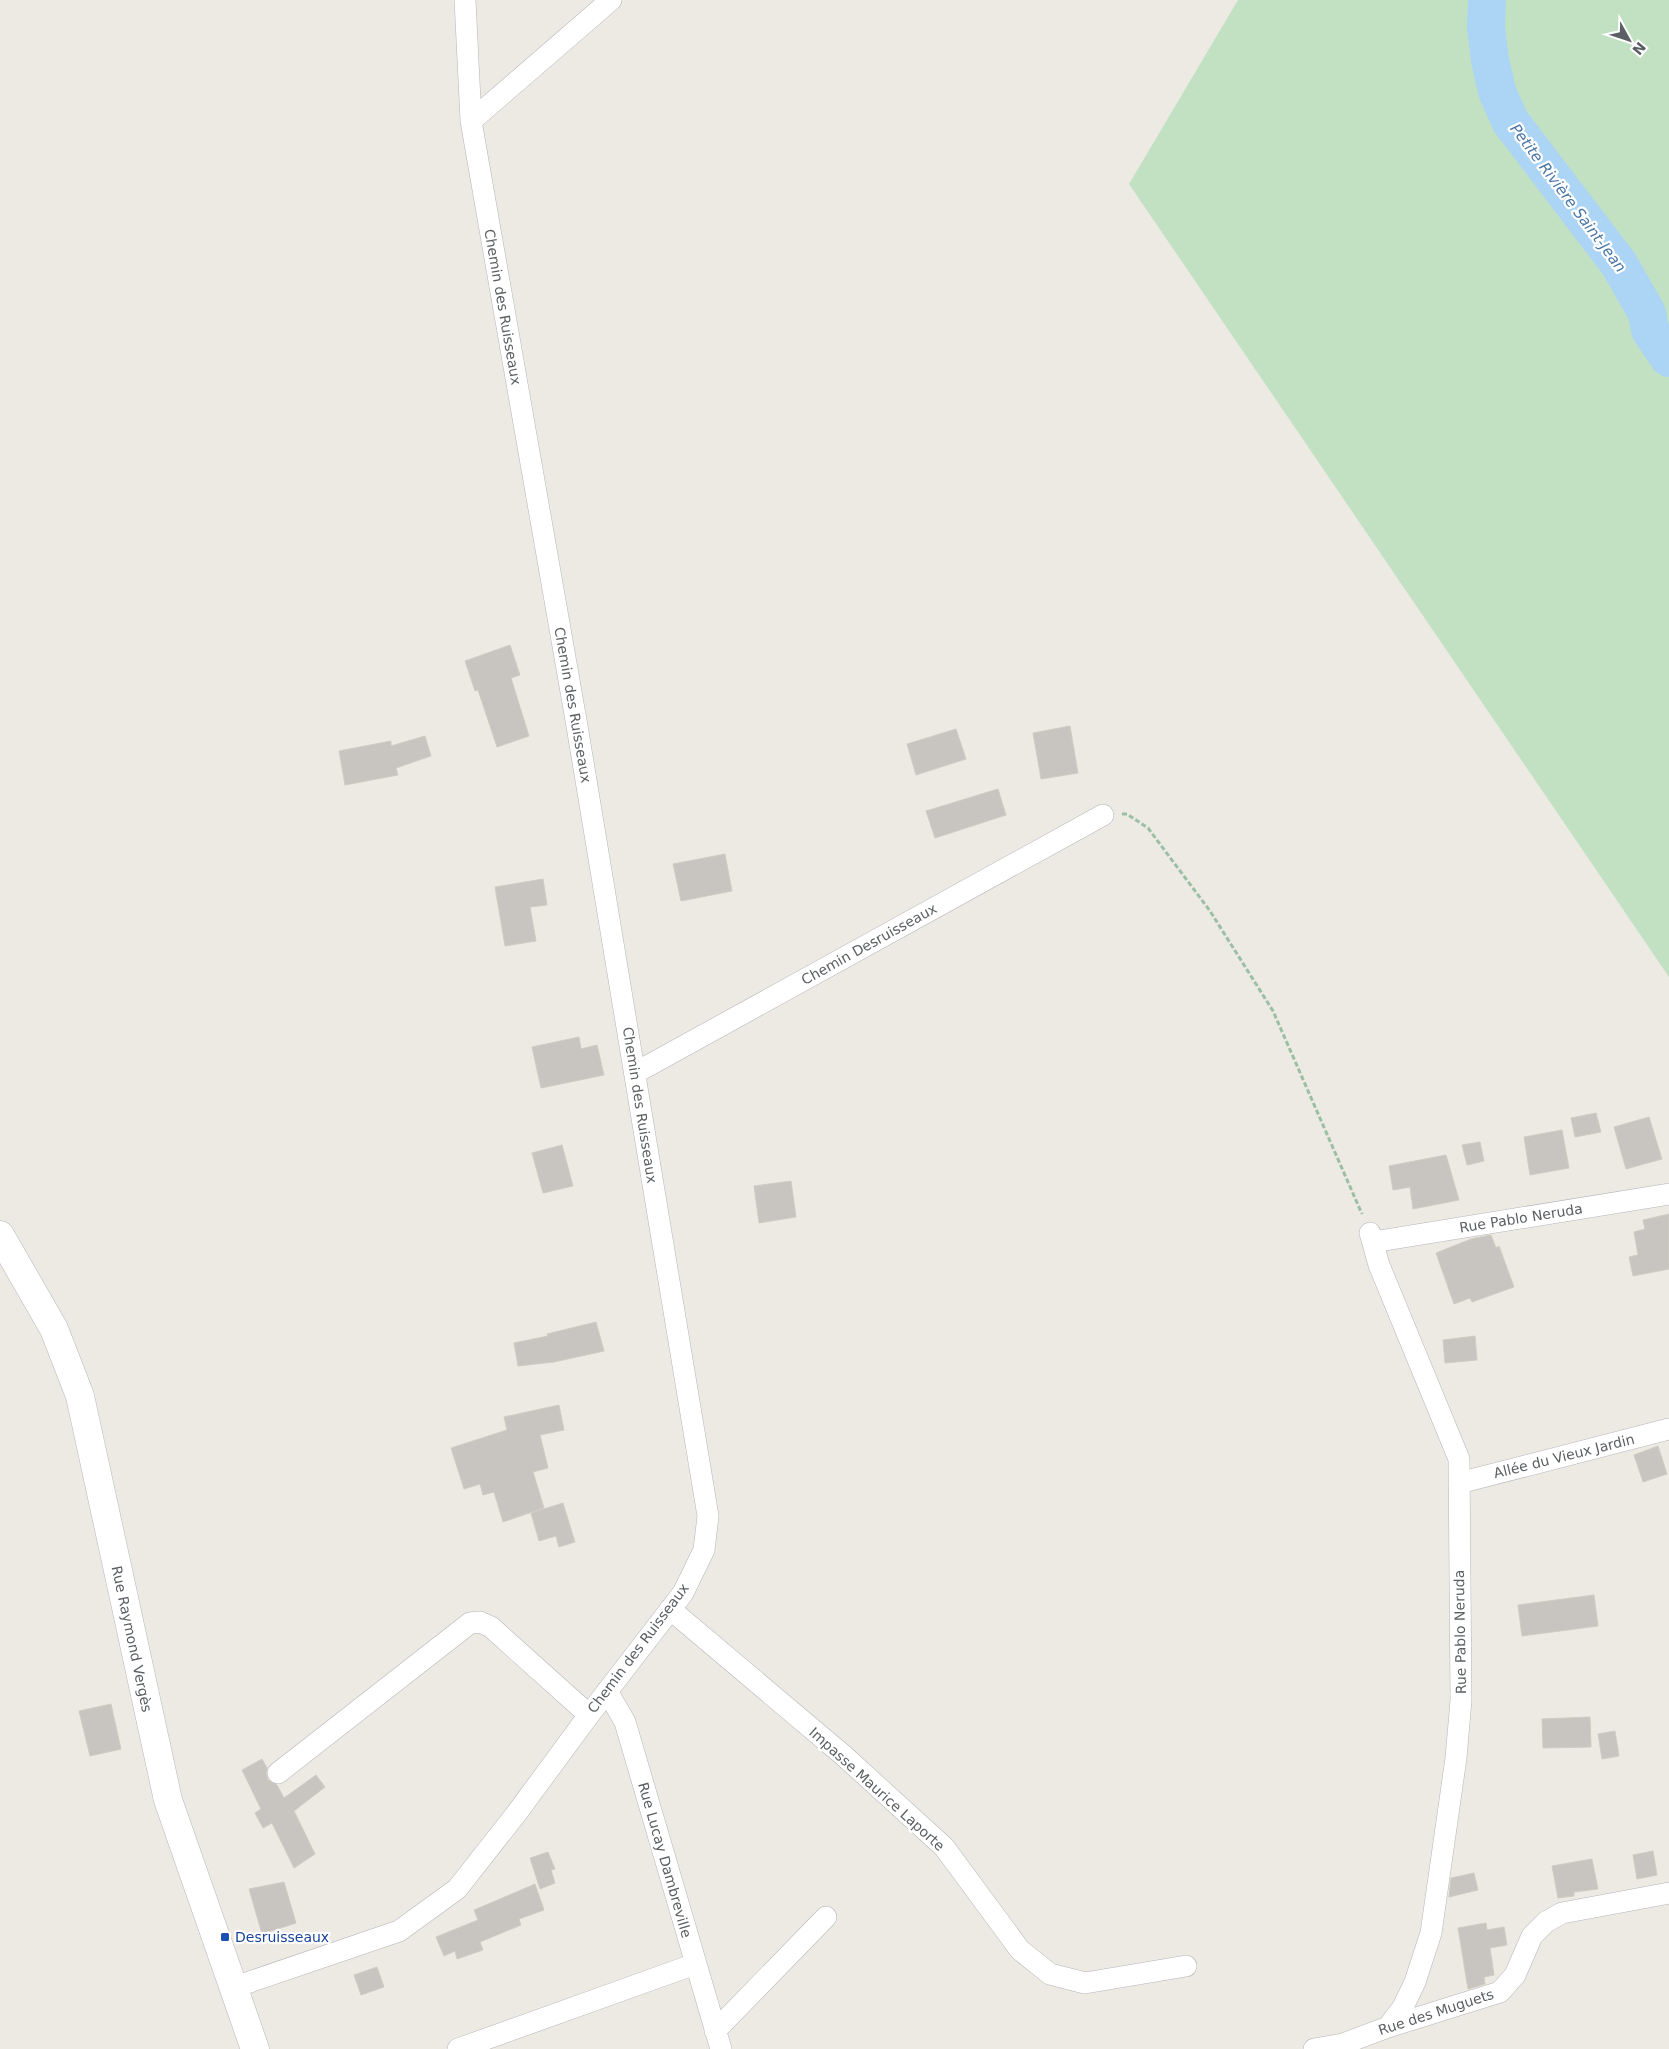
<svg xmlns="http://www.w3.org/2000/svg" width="1669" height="2049" font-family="'DejaVu Sans',sans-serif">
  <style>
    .green { fill: #c2e1c3 }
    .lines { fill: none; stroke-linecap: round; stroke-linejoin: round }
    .river { stroke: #abd4f5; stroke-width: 38 }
    .building { fill: #c8c5c0; stroke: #d0ccc2 }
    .street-casing { stroke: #b4b5b9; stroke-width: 22 }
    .secondary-casing { stroke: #b5b7bc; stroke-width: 29 }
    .path { stroke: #9bbfa5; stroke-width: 3; stroke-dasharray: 5 2.5; stroke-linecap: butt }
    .street { stroke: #fff; stroke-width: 21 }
    .secondary { stroke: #fff; stroke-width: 28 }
    .transit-dot { fill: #1a4fb4; stroke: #fff; stroke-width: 2 }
    .labels { text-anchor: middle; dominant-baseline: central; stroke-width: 4.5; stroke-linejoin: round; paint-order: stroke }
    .street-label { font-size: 14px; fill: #5b5e62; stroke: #fff }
    .transit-label { font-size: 14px; fill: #164399; stroke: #fff; text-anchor: start }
    .water-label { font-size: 15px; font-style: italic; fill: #4a76a5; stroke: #fff }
  </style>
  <rect width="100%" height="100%" fill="#eceae3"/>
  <!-- green -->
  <path class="green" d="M1238 0H1669V977L1129 184Z"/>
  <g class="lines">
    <!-- river -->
    <path class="river" d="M1487 0 1486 28 1490 60 1497 91 1510 121 1619 264 1647 313 1650 330 1669 358"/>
  </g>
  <!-- building -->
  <path class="building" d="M510 645 520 675 511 678 529 736 497 747 478 690 475 691 465 661Z
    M1070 726 1078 773 1041 779 1033 733Z
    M956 729 966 759 916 775 907 744Z
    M425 736 431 756 396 768 398 775 345 785 339 751 391 741V746Z
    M998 789 1006 815 935 838 926 811Z
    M725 854 732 891 681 901 673 864Z
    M543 879 547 905 530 907 536 941 505 946 495 887Z
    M579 1037 581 1049 597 1045 604 1075 541 1088 532 1047Z
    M1596 1113 1601 1132 1575 1137 1571 1118Z
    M1649 1117 1662 1159 1626 1169 1614 1127Z
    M1562 1130 1569 1168 1530 1175 1524 1137Z
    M1480 1142 1484 1161 1467 1165 1462 1145Z
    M562 1145 573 1186 543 1193 532 1153Z
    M1446 1155 1459 1200 1413 1209 1410 1187 1393 1190 1389 1166Z
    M791 1181 796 1217 759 1223 754 1186Z
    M1669 1214V1269L1633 1276 1629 1257 1638 1255 1634 1232 1645 1229 1643 1220Z
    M1491 1235 1496 1248 1499 1246 1514 1287 1472 1302 1470 1298 1454 1304 1436 1253 1471 1239Z
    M596 1322 604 1351 554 1362 518 1366 514 1343 548 1336 547 1334Z
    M1475 1336 1477 1360 1445 1363 1443 1340Z
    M559 1405 564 1430 540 1435 548 1468 533 1472 544 1508 503 1522 494 1492 483 1495 480 1484 464 1489 451 1448 507 1430 504 1417Z
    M1658 1446 1667 1474 1643 1482 1634 1455Z
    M563 1503 575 1542 559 1547 556 1536 539 1541 531 1513Z
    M1594 1595 1598 1626 1522 1636 1518 1605Z
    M111 1704 121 1749 90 1756 79 1711Z
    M1590 1717 1591 1747 1543 1748 1542 1719Z
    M1615 1731 1619 1756 1602 1759 1598 1734Z
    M262 1759 267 1768 266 1774 268 1780 277 1785 284 1798 316 1775 325 1787 294 1811 315 1854 294 1868 272 1823 263 1828 255 1813 261 1809 242 1770Z
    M1653 1851 1657 1875 1637 1879 1633 1855Z
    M548 1852 555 1869 551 1870 555 1883 540 1889 530 1858Z
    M1592 1859 1598 1889 1574 1892V1896L1558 1898 1552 1866Z
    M1474 1873 1478 1890 1449 1897 1451 1878Z
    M284 1882 296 1923 262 1934 249 1889Z
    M535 1884 544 1910 519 1919 521 1925 480 1942 483 1950 457 1959 455 1951 444 1956 436 1937 478 1920 474 1910Z
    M1486 1923 1487 1930 1504 1927 1507 1945 1490 1948 1494 1975 1484 1977 1485 1984 1468 1989 1458 1928Z
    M377 1967 384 1987 361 1995 354 1975Z"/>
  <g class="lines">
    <defs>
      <path id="street" d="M471 121 611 0
        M635 1073 1103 815
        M1370 1233 1379 1265 1459 1459 1461 1700 1456 1758 1431 1933 1415 1982 1403 2007 1388 2027
        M1373 1242 1669 1194
        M1459 1483 1669 1429
        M670 1609 843 1755 944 1847 1020 1950 1050 1974 1085 1983 1186 1966
        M607 1691 625 1722 721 2049
        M278 1773 470 1623 480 1622 491 1627 589 1715
        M232 1988 399 1931 457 1889 516 1814 589 1715 683 1593 704 1550 708 1516 577 726 471 121 465 0
        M715 2031 826 1917
        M1343 2044 1388 2027 1500 1992 1515 1975 1532 1936 1546 1922 1562 1913 1669 1893
        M458 2049 695 1964
        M1314 2049 1343 2044 1344 2049"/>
      <path id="secondary" d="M0 1235 54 1329 80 1396 168 1800 255 2049"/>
    </defs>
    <!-- street casing -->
    <use href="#street" class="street-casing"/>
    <!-- secondary casing -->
    <use href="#secondary" class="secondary-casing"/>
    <!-- path -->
    <path class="path" d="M1122 814H1127L1148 828 1210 911 1273 1011 1362 1214"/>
    <!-- street -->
    <use href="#street" class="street"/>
    <!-- secondary -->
    <use href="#secondary" class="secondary"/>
  </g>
  <!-- markers -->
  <rect class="transit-dot" x="220" y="1932" width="10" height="10" rx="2.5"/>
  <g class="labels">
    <!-- street labels -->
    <g class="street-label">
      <text transform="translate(503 307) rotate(80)">Chemin des Ruisseaux</text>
      <text transform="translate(573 705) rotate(80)">Chemin des Ruisseaux</text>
      <text transform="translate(869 944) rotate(-29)">Chemin Desruisseaux</text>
      <text transform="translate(640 1105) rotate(81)">Chemin des Ruisseaux</text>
      <text transform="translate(1521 1218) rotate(-9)">Rue Pablo Neruda</text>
      <text transform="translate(1564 1456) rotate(-14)">Allée du Vieux Jardin</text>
      <text transform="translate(1460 1632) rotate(-91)">Rue Pablo Neruda</text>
      <text transform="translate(132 1639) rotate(78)">Rue Raymond Vergès</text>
      <text transform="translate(638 1648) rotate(-53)">Chemin des Ruisseaux</text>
      <text transform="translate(877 1789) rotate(42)">Impasse Maurice Laporte</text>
      <text transform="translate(665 1860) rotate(74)">Rue Lucay Dambreville</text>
      <text transform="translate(1436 2012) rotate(-18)">Rue des Muguets</text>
    </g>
    <!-- transit labels -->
    <g class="transit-label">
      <text x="235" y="1937">Desruisseaux</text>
    </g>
    <!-- water labels -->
    <g class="water-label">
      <text transform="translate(1568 198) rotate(53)">Petite Rivière Saint-Jean</text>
    </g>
  </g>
  <!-- north arrow -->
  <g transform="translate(1629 40) rotate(130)" stroke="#ffffff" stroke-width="4" paint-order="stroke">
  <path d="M0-4L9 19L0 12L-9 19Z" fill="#5b5e62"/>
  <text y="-8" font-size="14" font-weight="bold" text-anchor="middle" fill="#5b5e62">N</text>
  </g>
</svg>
